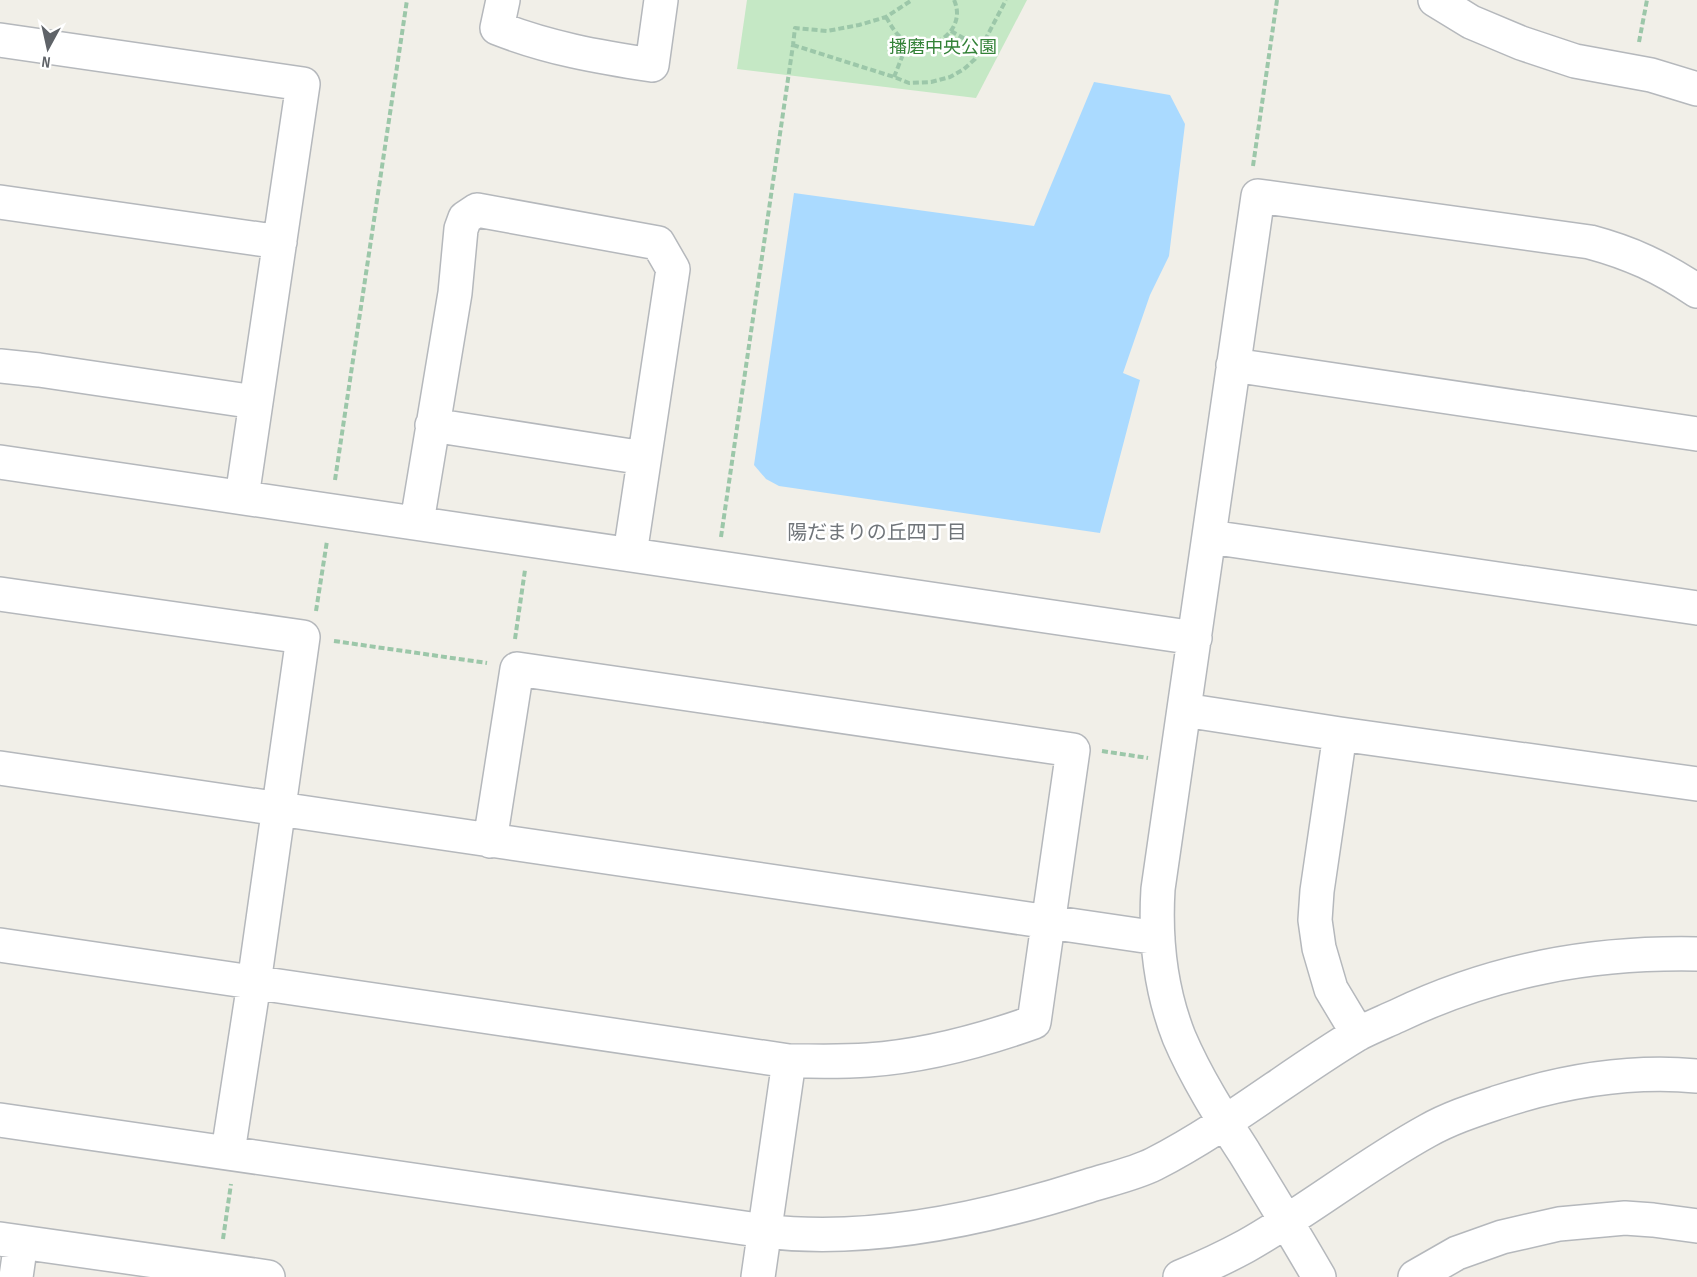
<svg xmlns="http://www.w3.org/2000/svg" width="1697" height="1277" font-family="'Sofia Sans Condensed','Noto Sans JP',sans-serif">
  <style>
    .green { fill: #c5e8c5 }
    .water { fill: #aadaff }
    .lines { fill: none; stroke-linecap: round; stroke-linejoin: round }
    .minor-casing { stroke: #b5b8bc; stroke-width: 36 }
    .path { stroke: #9cc7a9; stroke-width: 4; stroke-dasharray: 6 3; stroke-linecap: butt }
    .minor { stroke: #fff; stroke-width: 33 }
    .labels { text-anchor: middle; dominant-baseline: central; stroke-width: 5; stroke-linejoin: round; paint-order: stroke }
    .park-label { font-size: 18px; fill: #348238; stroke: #fff }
    .neighbourhood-label { font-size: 20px; fill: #70757a; stroke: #fff }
  </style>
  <rect width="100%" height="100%" fill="#f1efe8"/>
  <!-- green -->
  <path class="green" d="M747 0H1027L976 98 737 69Z"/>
  <!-- water -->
  <path class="water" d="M1094 82 1170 95 1185 124 1169 256 1150 295 1123 373 1140 380 1100 533 779 486 766 479 754 465 794 193 1034 226Z"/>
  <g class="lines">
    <defs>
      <path id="minor" d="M503 0 497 28C548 48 598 57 652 65L661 0
        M1435 0 1471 22 1521 43 1575 61 1651 75 1697 89
        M0 40 303 84 242 497
        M0 202 280 242
        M1233 365 1697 434
        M0 366 39 370 255 402
        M432 425 644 458
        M0 462 1195 638
        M417 522 455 293 461 229 465 218 477 210 658 243 673 269 630 554
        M1210 537 1697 608
        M0 594 303 637 254 983 228 1152
        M1184 710 1340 734 1697 784
        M1340 734 1317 891 1315 920 1319 948 1331 989 1358 1034
        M0 768 1158 938
        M0 945 789 1061C815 1061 842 1062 868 1060 925 1056 981 1041 1034 1022L1073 750 517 669 490 841
        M0 1120 764 1231C869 1244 988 1218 1088 1186 1110 1179 1134 1174 1154 1164 1226 1127 1288 1076 1356 1035 1369 1028 1384 1022 1397 1016 1493 970 1591 952 1697 954
        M0 1239 268 1277
        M16 1277 21 1242
        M758 1277 789 1061
        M1180 1277C1202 1268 1224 1258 1246 1246 1308 1211 1365 1165 1427 1131 1450 1118 1475 1110 1499 1102 1563 1081 1630 1070 1697 1076
        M1319 1277C1295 1235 1269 1193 1244 1152 1220 1115 1196 1077 1179 1037 1161 991 1155 938 1158 889L1258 196 1590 242C1631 253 1661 267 1697 291
        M1415 1277 1457 1253 1502 1237 1559 1224 1625 1218 1653 1220 1697 1226"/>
    </defs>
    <!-- minor casing -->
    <use href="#minor" class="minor-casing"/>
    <!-- path -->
    <path class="path" d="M886 17C892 27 897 37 908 42 935 54 967 28 954 0
      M951 31 981 48
      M1639 42 1647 0
      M793 45 894 77 909 83 931 82 950 77 964 69 975 59 1006 0
      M894 77 908 42
      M1253 166 1277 0
      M335 480 407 0
      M721 537 793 45 795 28 827 31 859 25 886 17 912 0
      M316 611 327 541
      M515 639 525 570
      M334 641 487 663
      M1102 751 1148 758
      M223 1239 231 1184"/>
    <!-- minor -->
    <use href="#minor" class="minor"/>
  </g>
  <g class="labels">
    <!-- park labels -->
    <g class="park-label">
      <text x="943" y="47">播磨中央公園</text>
    </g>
    <!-- neighbourhood labels -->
    <g class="neighbourhood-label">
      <text x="877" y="533">陽だまりの丘四丁目</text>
    </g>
  </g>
  <!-- north arrow -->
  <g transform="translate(48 48) rotate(188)" stroke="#ffffff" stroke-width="4.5" paint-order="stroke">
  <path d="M0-4.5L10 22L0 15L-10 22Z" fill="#5f6368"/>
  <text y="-9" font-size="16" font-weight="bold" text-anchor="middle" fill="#5f6368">N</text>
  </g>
</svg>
